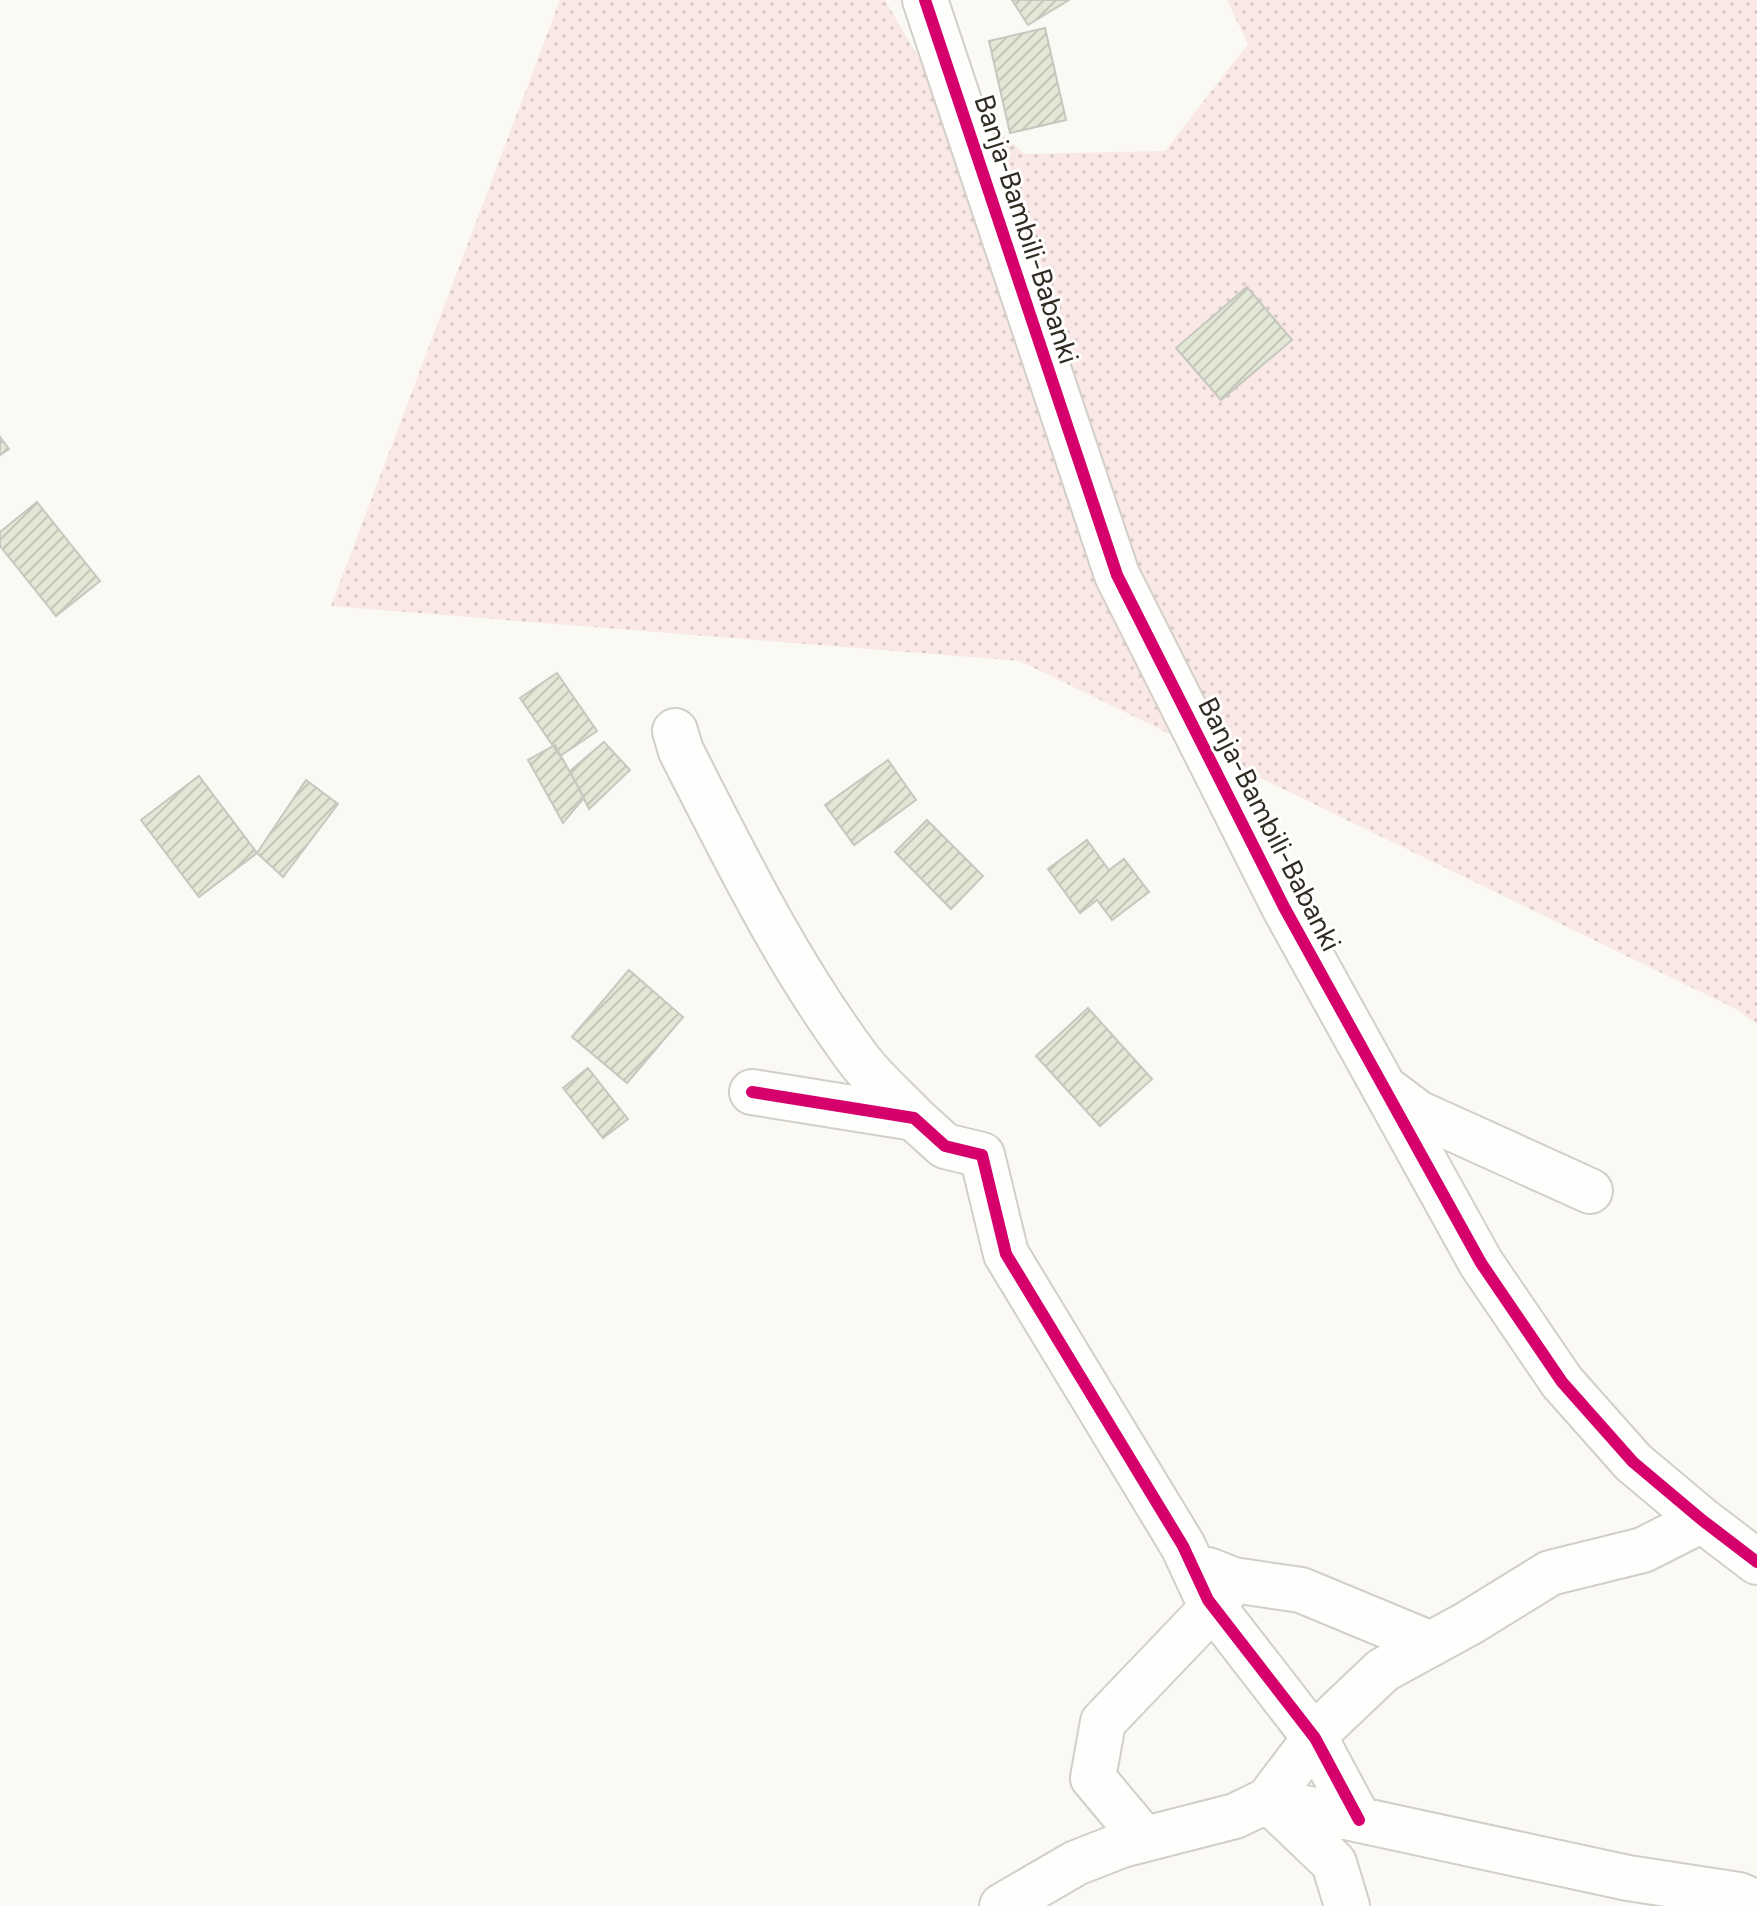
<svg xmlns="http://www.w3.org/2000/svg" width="1757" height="1906" font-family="Figtree,sans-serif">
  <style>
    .grass { fill: url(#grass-dots) }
    .building { fill: url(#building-hatch); stroke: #c6c8c0; stroke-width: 2 }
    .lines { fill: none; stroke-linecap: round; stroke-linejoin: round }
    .minor-casing { stroke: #d1cfc8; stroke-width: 48 }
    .minor { stroke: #fefefd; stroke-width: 44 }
    .cycleway-casing { stroke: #fff; stroke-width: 17 }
    .cycleway { stroke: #d6006c; stroke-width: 12 }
    .labels { text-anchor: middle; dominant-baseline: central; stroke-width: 6; stroke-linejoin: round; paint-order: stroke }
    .street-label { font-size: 28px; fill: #302c22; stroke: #fff }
  </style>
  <defs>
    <pattern id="grass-dots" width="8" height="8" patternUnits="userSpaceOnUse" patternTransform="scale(2)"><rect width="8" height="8" fill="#f9e8e5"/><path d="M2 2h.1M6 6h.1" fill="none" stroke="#d6c7c4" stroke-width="1.8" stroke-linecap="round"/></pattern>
    <pattern id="building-hatch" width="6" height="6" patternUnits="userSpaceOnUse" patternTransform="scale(2)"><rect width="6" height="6" fill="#e3e7d5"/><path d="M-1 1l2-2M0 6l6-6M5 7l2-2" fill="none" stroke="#c3c6b7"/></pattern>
  </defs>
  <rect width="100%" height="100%" fill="#faf9f4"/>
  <!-- grass -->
  <path class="grass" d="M560 0H885L920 60 1024 154 1165 151 1248 44 1227 0H1757V1024L1738 1010 1020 661 331 606Z"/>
  <!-- building -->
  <path class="building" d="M1012 0H1069L1028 25Z
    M1045 28 1066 120 1010 133 989 41Z
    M1247 287 1292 340 1221 400 1176 348Z
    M0 437 9 449 0 455Z
    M37 502 100 581 56 616 0 546V532Z
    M557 673 597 731 560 756 520 698Z
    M604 742 630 770 589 809 570 771Z
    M555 745 584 798 563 823 528 760Z
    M888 760 916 800 854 845 825 805Z
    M199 776 257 853 199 897 141 820Z
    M306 780 338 804 283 877 257 853Z
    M927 820 983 876 951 909 895 852Z
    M1087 840 1109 870 1124 859 1149 892 1112 920 1097 900 1080 913 1048 869Z
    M629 970 683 1017 627 1083 572 1037Z
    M1088 1008 1152 1079 1100 1126 1036 1056Z
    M588 1068 628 1119 603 1138 563 1088Z"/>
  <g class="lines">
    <defs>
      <path id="minor" d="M925 0 1117 575 1284 907 1481 1263 1562 1382 1633 1462 1702 1520 1757 1562
        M675 731 681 751C735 857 788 965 859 1060 875 1081 896 1099 914 1118
        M752 1092 914 1118 945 1146 982 1155 1006 1254 1183 1546 1208 1600 1315 1738 1359 1820
        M1390 1092 1418 1113 1590 1191
        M1208 1570 1233 1580 1301 1590 1431 1644
        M1144 1839 1093 1778 1103 1722 1213 1607 1233 1580
        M1002 1906 1076 1863 1122 1845 1235 1816 1268 1800 1324 1726 1383 1670 1469 1623 1550 1573 1643 1550 1702 1520
        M1347 1906 1334 1863 1268 1800 1628 1878 1739 1895 1757 1903"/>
    </defs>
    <!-- minor casing -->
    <use href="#minor" class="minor-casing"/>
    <!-- minor -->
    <use href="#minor" class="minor"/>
    <defs>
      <path id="cycleway" d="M925 0 1117 575 1284 907 1481 1263 1562 1382 1633 1462 1702 1520 1757 1562
        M752 1092 914 1118 945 1146 982 1155 1006 1254 1183 1546 1208 1600 1315 1738 1359 1820"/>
    </defs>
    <!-- cycleway casing -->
    <use href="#cycleway" class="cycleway-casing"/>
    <!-- cycleway -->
    <use href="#cycleway" class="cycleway"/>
  </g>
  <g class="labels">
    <!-- street labels -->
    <g class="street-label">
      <text transform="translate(1027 229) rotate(72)">Banja-Bambili-Babanki</text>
      <text transform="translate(1270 824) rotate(63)">Banja-Bambili-Babanki</text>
    </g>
  </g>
</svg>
